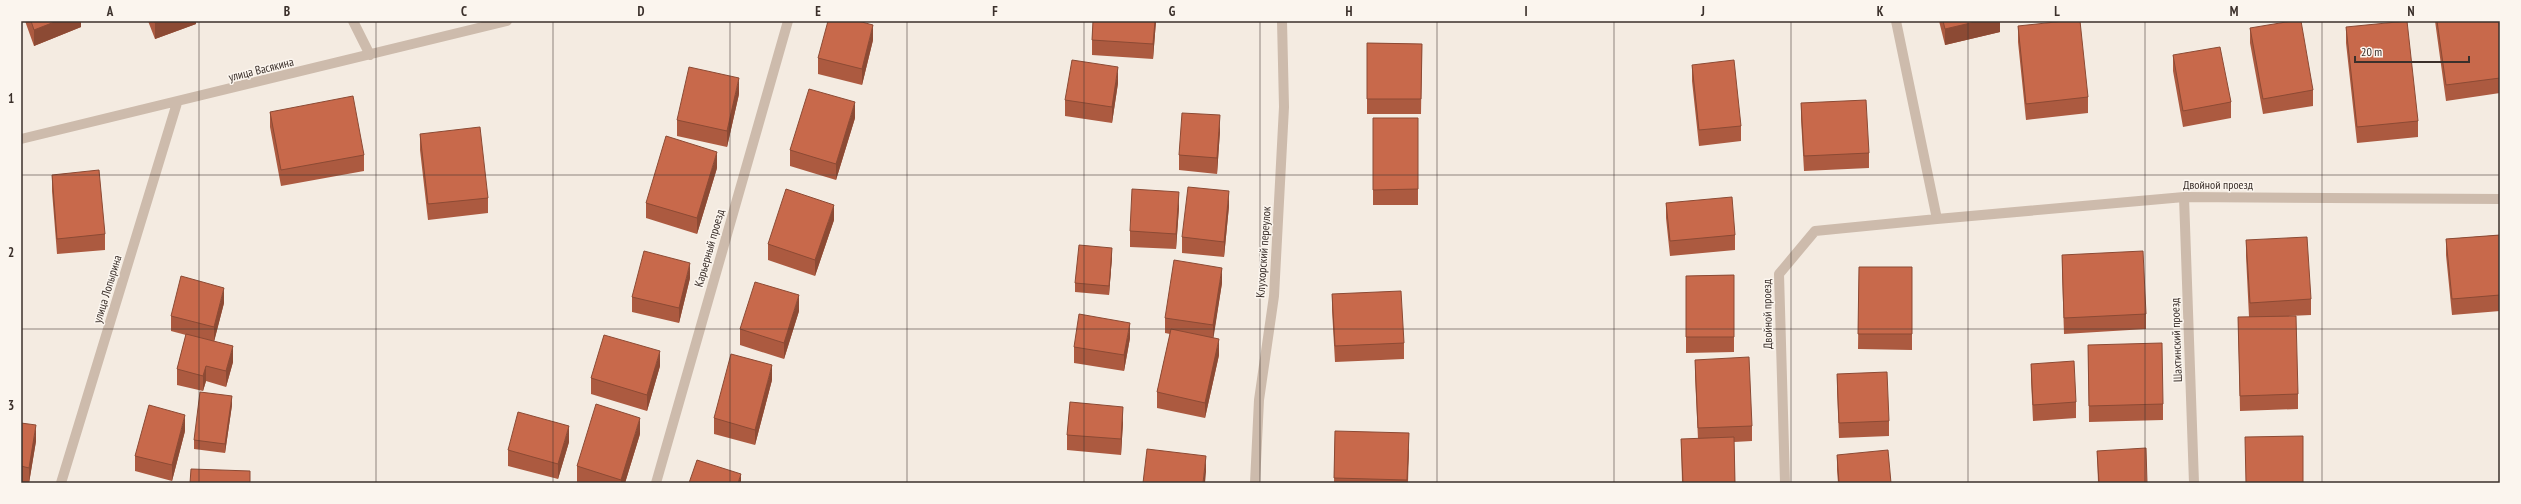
<svg xmlns="http://www.w3.org/2000/svg" width="2521" height="504" font-family="'PT Sans Narrow',sans-serif">
  <style>
    .lines { fill: none; stroke-linecap: round; stroke-linejoin: round }
    .minor { stroke: #cdbbac; stroke-width: 10 }
    .wall { fill: #ac5a40 }
    .shaded-wall { fill: #8c4a34 }
    .building { fill: #c8694b; stroke: #8c4a34 }
    .grid { fill: none; stroke: #3b302b; stroke-width: 1; stroke-opacity: 0.55 }
    .labels { text-anchor: middle; dominant-baseline: central; stroke-width: 3; stroke-linejoin: round; paint-order: stroke }
    .street-label { font-size: 12px; fill: #3b302b; stroke: #fbf5ee }
    .neatline { fill: none; stroke: #3b302b; stroke-width: 1.5 }
    .grid-label { font-size: 13px; text-anchor: middle; font-weight: bold; fill: #3b302b }
  </style>
  <rect width="100%" height="100%" fill="#f4ebe1"/>
  <g class="lines">
    <!-- minor -->
    <path class="minor" d="M353 21 370 55
      M21 139 507 21
      M2184 197 2194 483
      M1937 219 2184 197 2500 199
      M61 483 177 103
      M656 483 788 21
      M1255 483 1259 400 1274 296 1284 107 1282 21
      M1785 483 1779 274 1815 231 1937 219 1896 21"/>
  </g>
  <!-- wall -->
  <path class="wall" d="M25 21H81V27L34 46Z
    M148 21H196V24L155 39Z
    M1093 21H1156L1153 59 1092 55V40Z
    M1939 21H2000V32L1945 45Z
    M2435 21H2499L2500 32V93L2446 101Z
    M2018 26 2088 97V113L2026 120 2018 42Z
    M2346 27 2418 121V137L2357 143 2346 43Z
    M2250 28 2313 90V106L2263 114 2250 43Z
    M873 40 862 85 818 74V58Z
    M1367 43 1422 44 1421 114H1367Z
    M2173 55 2231 102V118L2183 127 2173 71Z
    M1692 65 1741 126V141L1699 146 1692 81Z
    M1118 83 1112 123 1065 116V100Z
    M739 94 727 147 677 136V120Z
    M1801 103 1869 153V168L1804 171 1801 119Z
    M270 112 364 155V171L281 186 270 127Z
    M855 118 836 180 790 166V150Z
    M1373 118H1418V205H1373Z
    M1220 131 1217 174 1179 170V155Z
    M420 134 488 198V213L428 220 420 150Z
    M717 168 697 234 646 218V203Z
    M52 175 105 234V250L57 254 52 191Z
    M1666 203 1735 235V250L1670 256 1666 218Z
    M1229 206 1224 257 1182 253V237Z
    M1179 207 1176 249 1130 247V231Z
    M834 220 815 276 768 260V244Z
    M2500 235V311L2452 315 2446 255V239Z
    M2246 240 2311 299V315L2289 316 2298 394V409L2240 411 2238 317H2249L2246 256Z
    M2062 255 2146 314V329L2064 334 2062 271Z
    M1112 257 1109 295 1075 292V283Z
    M1859 267H1912V350L1858 349Z
    M1734 275V352L1686 353V276Z
    M690 278 679 323 632 312V297Z
    M1222 283 1213 338 1219 355 1205 418 1157 408V392L1170 334 1165 333V318Z
    M1332 294 1404 343V359L1335 362 1332 310Z
    M224 303 214 341 233 362 226 387 206 381 203 391 177 385V369L186 335 171 331V316Z
    M799 311 784 359 740 345V329Z
    M1130 338 1124 371 1074 363V347Z
    M2088 345 2163 404V420L2089 422Z
    M1695 360 1752 426V441L1734 442 1735 483H1682L1681 439H1698L1695 376Z
    M2031 364 2076 402V418L2033 421 2031 380Z
    M660 366 647 411 591 394V378Z
    M1837 374 1889 421V436L1839 438 1837 390Z
    M772 380 755 445 714 434V418Z
    M232 405 225 453 194 449V440Z
    M1123 422 1121 455 1067 450V435Z
    M21 423 36 441 29 483 21 482Z
    M185 431 172 481 135 471V456Z
    M1335 431 1409 449 1408 483H1334Z
    M640 434 625 483H581L577 482V466Z
    M569 442 558 479 508 466V450Z
    M2097 451 2147 483H2098Z
    M1837 455 1891 483H1838L1837 470Z"/>
  <!-- shaded-wall -->
  <path class="shaded-wall" d="M57 21H81V27L34 46V30Z
    M160 21H196V24L155 39V23Z
    M1155 21H1156L1153 59V44Z
    M1979 21H2000V32L1945 45V29Z
    M873 25V40L862 85V69Z
    M1118 67V83L1112 123V107Z
    M739 78V94L727 147V131Z
    M855 102V118L836 180V164Z
    M1220 115V131L1217 174V158Z
    M717 152V168L697 234V218Z
    M1229 191V206L1224 257V242Z
    M1179 192V207L1176 249V234Z
    M834 205V220L815 276V260Z
    M1112 248V257L1109 295V286Z
    M690 263V278L679 323V308Z
    M1222 268V283L1213 341V325Z
    M224 288V303L214 342V327Z
    M799 295V311L784 359V343Z
    M1130 323V338L1124 371V355Z
    M1219 339V355L1205 418V403Z
    M233 346V362L226 387V371Z
    M660 351V366L647 411V395Z
    M772 365V380L755 445V430Z
    M206 366V381L203 391V376Z
    M232 396V405L225 453V444Z
    M1123 407V422L1121 455V439Z
    M185 415V431L172 481V465Z
    M640 418V434L625 483H621V480Z
    M36 425V441L29 483V468Z
    M569 426V442L558 479V464Z
    M1409 433V449L1407 483Z
    M1206 456V472L1205 483H1203Z
    M741 474V483H738Z"/>
  <!-- building -->
  <path class="building" d="M31 21H57L34 30Z
    M154 21H160L155 23Z
    M828 21H858L873 25 862 69 818 58Z
    M1093 21H1155L1153 44 1092 40Z
    M1943 21H1979L1945 29Z
    M2065 21H2080L2088 97 2026 104 2018 26Z
    M2292 21H2301L2313 90 2263 99 2250 28Z
    M2407 21 2418 121 2357 127 2346 27Z
    M2437 21H2499L2500 32V78L2446 85Z
    M1367 43 1422 44 1421 99H1367Z
    M2220 47 2231 102 2183 111 2173 55Z
    M1072 60 1118 67 1112 107 1065 100Z
    M1734 60 1741 126 1699 130 1692 65Z
    M689 67 739 78 727 131 677 120Z
    M809 89 855 102 836 164 790 150Z
    M353 96 364 155 281 170 270 112Z
    M1866 100 1869 153 1804 156 1801 103Z
    M1182 113 1220 115 1217 158 1179 155Z
    M1373 118H1418V189L1373 190Z
    M480 127 488 198 428 204 420 134Z
    M666 136 717 152 697 218 646 203Z
    M99 170 105 234 57 239 52 175Z
    M1188 187 1229 191 1224 242 1182 237Z
    M786 189 834 205 815 260 768 244Z
    M1132 189 1179 192 1176 234 1130 231Z
    M1732 197 1735 235 1670 241 1666 203Z
    M2500 235V295L2452 299 2446 239Z
    M2307 237 2311 299 2250 303 2246 240Z
    M1079 245 1112 248 1109 286 1075 283Z
    M644 251 690 263 679 308 632 297Z
    M2143 251 2146 314 2064 318 2062 255Z
    M1174 260 1222 268 1213 325 1165 318Z
    M1859 267H1912V334H1858Z
    M1734 275V337H1686V276Z
    M181 276 224 288 214 327 171 316Z
    M755 282 799 295 784 343 740 329Z
    M1401 291 1404 343 1335 346 1332 294Z
    M1079 314 1130 323 1124 355 1074 347Z
    M2296 316 2298 394 2240 396 2238 317Z
    M1171 329 1219 339 1205 403 1157 392Z
    M186 334 233 346 226 371 206 366 203 376 177 369Z
    M604 335 660 351 647 395 591 378Z
    M2162 343 2163 404 2089 406 2088 345Z
    M731 354 772 365 755 430 714 418Z
    M1749 357 1752 426 1698 428 1695 360Z
    M2074 361 2076 402 2033 405 2031 364Z
    M1887 372 1889 421 1839 423 1837 374Z
    M200 392 232 396 225 444 194 440Z
    M1070 402 1123 407 1121 439 1067 435Z
    M596 404 640 418 621 480 577 466Z
    M149 405 185 415 172 465 135 456Z
    M518 412 569 426 558 464 508 450Z
    M21 423 36 425 29 468 21 466Z
    M1335 431 1409 433 1407 480 1334 478Z
    M2303 436V483H2246L2245 437Z
    M1734 437 1735 483H1683L1681 439Z
    M2146 448 2147 483H2099L2097 451Z
    M1147 449 1206 456 1203 483H1143Z
    M1888 450 1891 483H1839L1837 455Z
    M697 460 741 474 738 483H689Z
    M191 469 250 471V483H190Z"/>
  <!-- grid -->
  <path class="grid" d="M199 21V483M376 21V483M553 21V483M730 21V483M907 21V483M1084 21V483M1260 21V483M1437 21V483M1614 21V483M1791 21V483M1968 21V483M2145 21V483M2322 21V483M21 175H2500M21 329H2500"/>
  <g class="labels">
    <!-- street labels -->
    <g class="street-label">
      <text transform="translate(261 69) rotate(-14)">улица Васякина</text>
      <text x="2218" y="184">Двойной проезд</text>
      <text transform="translate(709 248) rotate(-74)">Карьерный проезд</text>
      <text transform="translate(1263 252) rotate(-86)">Клухорский переулок</text>
      <text transform="translate(107 289) rotate(-73)">улица Лопырина</text>
      <text transform="translate(1767 314) rotate(-91)">Двойной проезд</text>
      <text transform="translate(2176 340) rotate(-92)">Шахтинский проезд</text>
    </g>
  </g>
  <!-- border -->
  <rect width="2521" height="504" fill="none" stroke="#fbf5ee" stroke-width="44"/>
  <!-- scale -->
  <path d="M2355 56v6h114v-6" fill="none" stroke="#3b302b" stroke-width="2"/>
  <text x="2361" y="56" font-size="12" fill="#3b302b" stroke="#fbf5ee" stroke-width="3" paint-order="stroke">20 m</text>
  <rect x="22" y="22" width="2477" height="460" class="neatline"/>
  <g class="grid-label">
    <text x="110" y="16">A</text>
    <text x="287" y="16">B</text>
    <text x="464" y="16">C</text>
    <text x="641" y="16">D</text>
    <text x="818" y="16">E</text>
    <text x="995" y="16">F</text>
    <text x="1172" y="16">G</text>
    <text x="1349" y="16">H</text>
    <text x="1526" y="16">I</text>
    <text x="1703" y="16">J</text>
    <text x="1880" y="16">K</text>
    <text x="2057" y="16">L</text>
    <text x="2234" y="16">M</text>
    <text x="2411" y="16">N</text>
    <text x="11" y="103">1</text>
    <text x="11" y="257">2</text>
    <text x="11" y="410">3</text>
  </g>
</svg>
